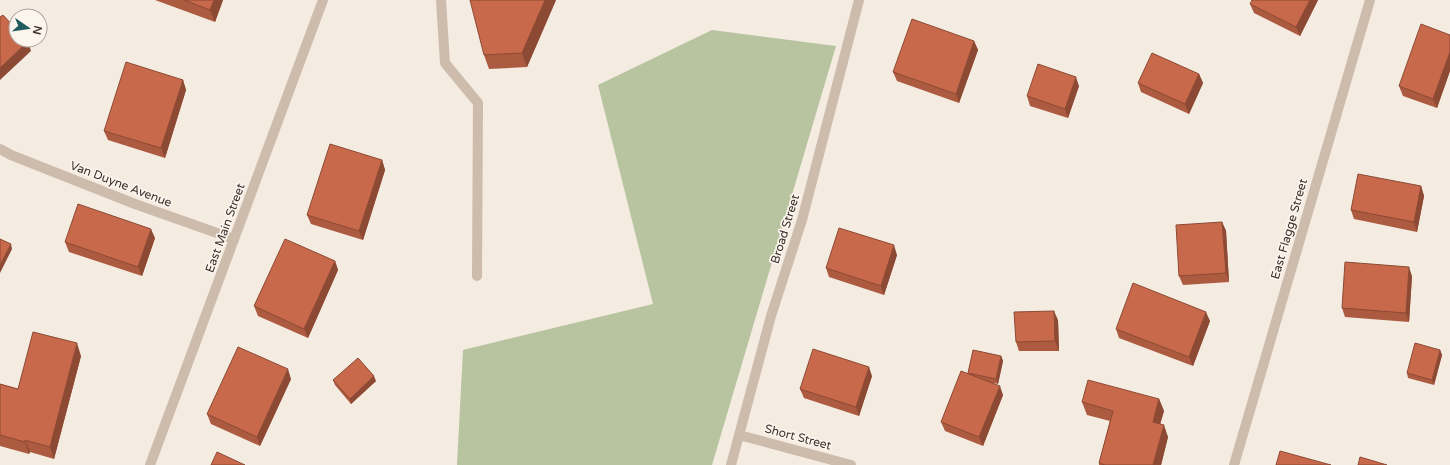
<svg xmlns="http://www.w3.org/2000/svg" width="1450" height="465" font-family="'Varela Round',sans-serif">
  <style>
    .green { fill: #b8c4a0 }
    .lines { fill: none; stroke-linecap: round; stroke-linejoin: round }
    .service { stroke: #cdbbac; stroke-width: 10 }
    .minor { stroke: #cdbbac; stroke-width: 10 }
    .tertiary { stroke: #cdbbac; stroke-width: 10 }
    .wall { fill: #ac5a40 }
    .shaded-wall { fill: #8c4a34 }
    .building { fill: #c8694b; stroke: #8c4a34 }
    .labels { text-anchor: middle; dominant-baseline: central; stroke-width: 3.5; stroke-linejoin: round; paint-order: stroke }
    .street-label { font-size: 12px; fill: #3b302b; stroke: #fbf5ee }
  </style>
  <rect width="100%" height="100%" fill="#f4ebe1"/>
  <!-- green -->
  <path class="green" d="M712 30 836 46 712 465H457L463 350 653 304 598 85Z"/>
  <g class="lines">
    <!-- service -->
    <path class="service" d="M441 0 445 63 478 103 477 276"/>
    <!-- minor -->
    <path class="minor" d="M0 149 11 155 135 204 234 239
      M739 435 851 465
      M731 465 771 316 802 220 859 0
      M1234 465 1370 0"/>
    <!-- tertiary -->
    <path class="tertiary" d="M150 465 323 0"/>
  </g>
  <!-- wall -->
  <path class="wall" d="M155 0H223L215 22Z
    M556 0 527 67 489 69 484 55Z
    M1318 0 1300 36 1254 13 1250 4Z
    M1450 35V71L1437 108 1403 96 1399 86Z
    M974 41 978 50 959 103 897 81 893 72Z
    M1199 74 1203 83 1189 114 1141 92 1138 83Z
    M183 80 186 90 165 158 108 140 104 131Z
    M1079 86 1068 118 1030 106 1027 96Z
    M382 160 385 170 363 240 311 224 307 215Z
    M1421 186 1424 196 1417 232 1354 219 1351 210Z
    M1222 222 1226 231 1229 282 1183 285 1179 276Z
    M155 238 142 276 69 252 65 242Z
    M897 255 884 295 829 277 826 268Z
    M335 261 338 270 308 338 258 316 254 306Z
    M1412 276 1409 322 1345 317 1342 308Z
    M1058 320 1059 351H1019L1016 342Z
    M1210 321 1193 366 1119 338 1116 329Z
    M1440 350 1442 355 1434 385 1408 378 1407 373Z
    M81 356 54 459 30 452 29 454 0 446V384L18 389Z
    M1001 356 1003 361 998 384 994 383 1003 395 983 446 945 431 941 422 968 373Z
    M872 376 859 416 804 398 800 389Z
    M291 379 260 446 211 424 207 414Z
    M333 380 376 381 351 404 335 385Z
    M1159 399 1164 411 1160 424 1168 437 1161 465H1099V463L1110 421 1087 415 1082 402Z"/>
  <!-- shaded-wall -->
  <path class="shaded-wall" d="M214 0H223L215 22 210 10Z
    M545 0H556L527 67 522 53Z
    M1310 0H1318L1300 36 1296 27Z
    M28 41 31 51 0 80V68Z
    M974 41 978 50 959 103 956 94Z
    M1450 52V71L1437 108 1433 99Z
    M1199 74 1203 83 1189 114 1185 104Z
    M1076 77 1079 86 1068 118 1065 109Z
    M183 80 186 90 165 158 161 148Z
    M382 160 385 170 363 240 359 231Z
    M1421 186 1424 196 1417 232 1414 222Z
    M1222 222 1226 231 1229 282 1226 273Z
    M151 229 155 238 142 276 138 267Z
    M11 244 12 249 0 273V265Z
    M894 245 897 255 884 295 881 286Z
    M335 261 338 270 308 338 304 329Z
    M1409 267 1412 276 1409 322 1406 313Z
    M1054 311 1058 320 1059 351 1055 341Z
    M1206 312 1210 321 1193 366 1189 357Z
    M77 343 81 356 54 459 50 447Z
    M1440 350 1442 355 1434 385 1432 380Z
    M1001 356 1003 361 998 384 996 379Z
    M869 367 872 376 859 416 856 407Z
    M288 369 291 379 260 446 257 437Z
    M374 376 376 381 351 404 350 399Z
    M1000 386 1003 395 983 446 979 437Z
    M1159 399 1164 411 1157 435 1153 422Z
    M1164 425 1168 437 1161 465H1153Z
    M25 440 30 452 29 454 25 442Z"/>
  <!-- building -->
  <path class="building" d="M184 0H214L210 10Z
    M470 0H545L522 53 484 55Z
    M1252 0H1310L1296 27 1250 4Z
    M3 15 16 29V40H27L28 41 0 68V17Z
    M912 19 974 41 956 94 893 72Z
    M1421 24 1450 35V52L1433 99 1399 86Z
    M1152 53 1199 74 1185 104 1138 83Z
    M126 62 183 80 161 148 104 131Z
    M1038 64 1076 77 1065 109 1027 96Z
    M330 144 382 160 359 231 307 215Z
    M1358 174 1421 186 1414 222 1351 210Z
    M78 204 151 229 138 267 65 242Z
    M1222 222 1226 273 1179 276 1176 225Z
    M839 228 894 245 881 286 826 268Z
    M0 239 11 244 0 265Z
    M285 239 335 261 304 329 254 306Z
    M1345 262 1409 267 1406 313 1342 308Z
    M1133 283 1206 312 1189 357 1116 329Z
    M1054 311 1055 341 1016 342 1014 312Z
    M33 332 77 343 50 447 25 440V442L0 435V384L18 389Z
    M1415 343 1440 350 1432 380 1407 373Z
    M238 347 288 369 257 437 207 414Z
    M813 349 869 367 856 407 800 389Z
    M973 350 1001 356 996 379 968 373Z
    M358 358 374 376 350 399 333 380Z
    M961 371 1000 386 979 437 941 422Z
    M1088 380 1159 399 1153 422 1164 425 1153 465H1105L1099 463 1113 411 1082 402Z
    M1280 451 1331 465H1276Z
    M217 452 245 465H211Z
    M1360 457 1387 465H1358Z"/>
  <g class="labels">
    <!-- street labels -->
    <g class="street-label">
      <text transform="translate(121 184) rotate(21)">Van Duyne Avenue</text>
      <text transform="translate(225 228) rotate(-70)">East Main Street</text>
      <text transform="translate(785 229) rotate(-73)">Broad Street</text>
      <text transform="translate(1289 229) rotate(-74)">East Flagge Street</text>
      <text transform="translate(798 437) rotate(15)">Short Street</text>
    </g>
  </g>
  <!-- north arrow -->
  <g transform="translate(28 28) rotate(103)"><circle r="19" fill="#fbf5ee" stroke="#aea6a0"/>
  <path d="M0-3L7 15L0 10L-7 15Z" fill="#1f5a5e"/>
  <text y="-6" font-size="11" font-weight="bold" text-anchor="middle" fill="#3b302b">N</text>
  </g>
</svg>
